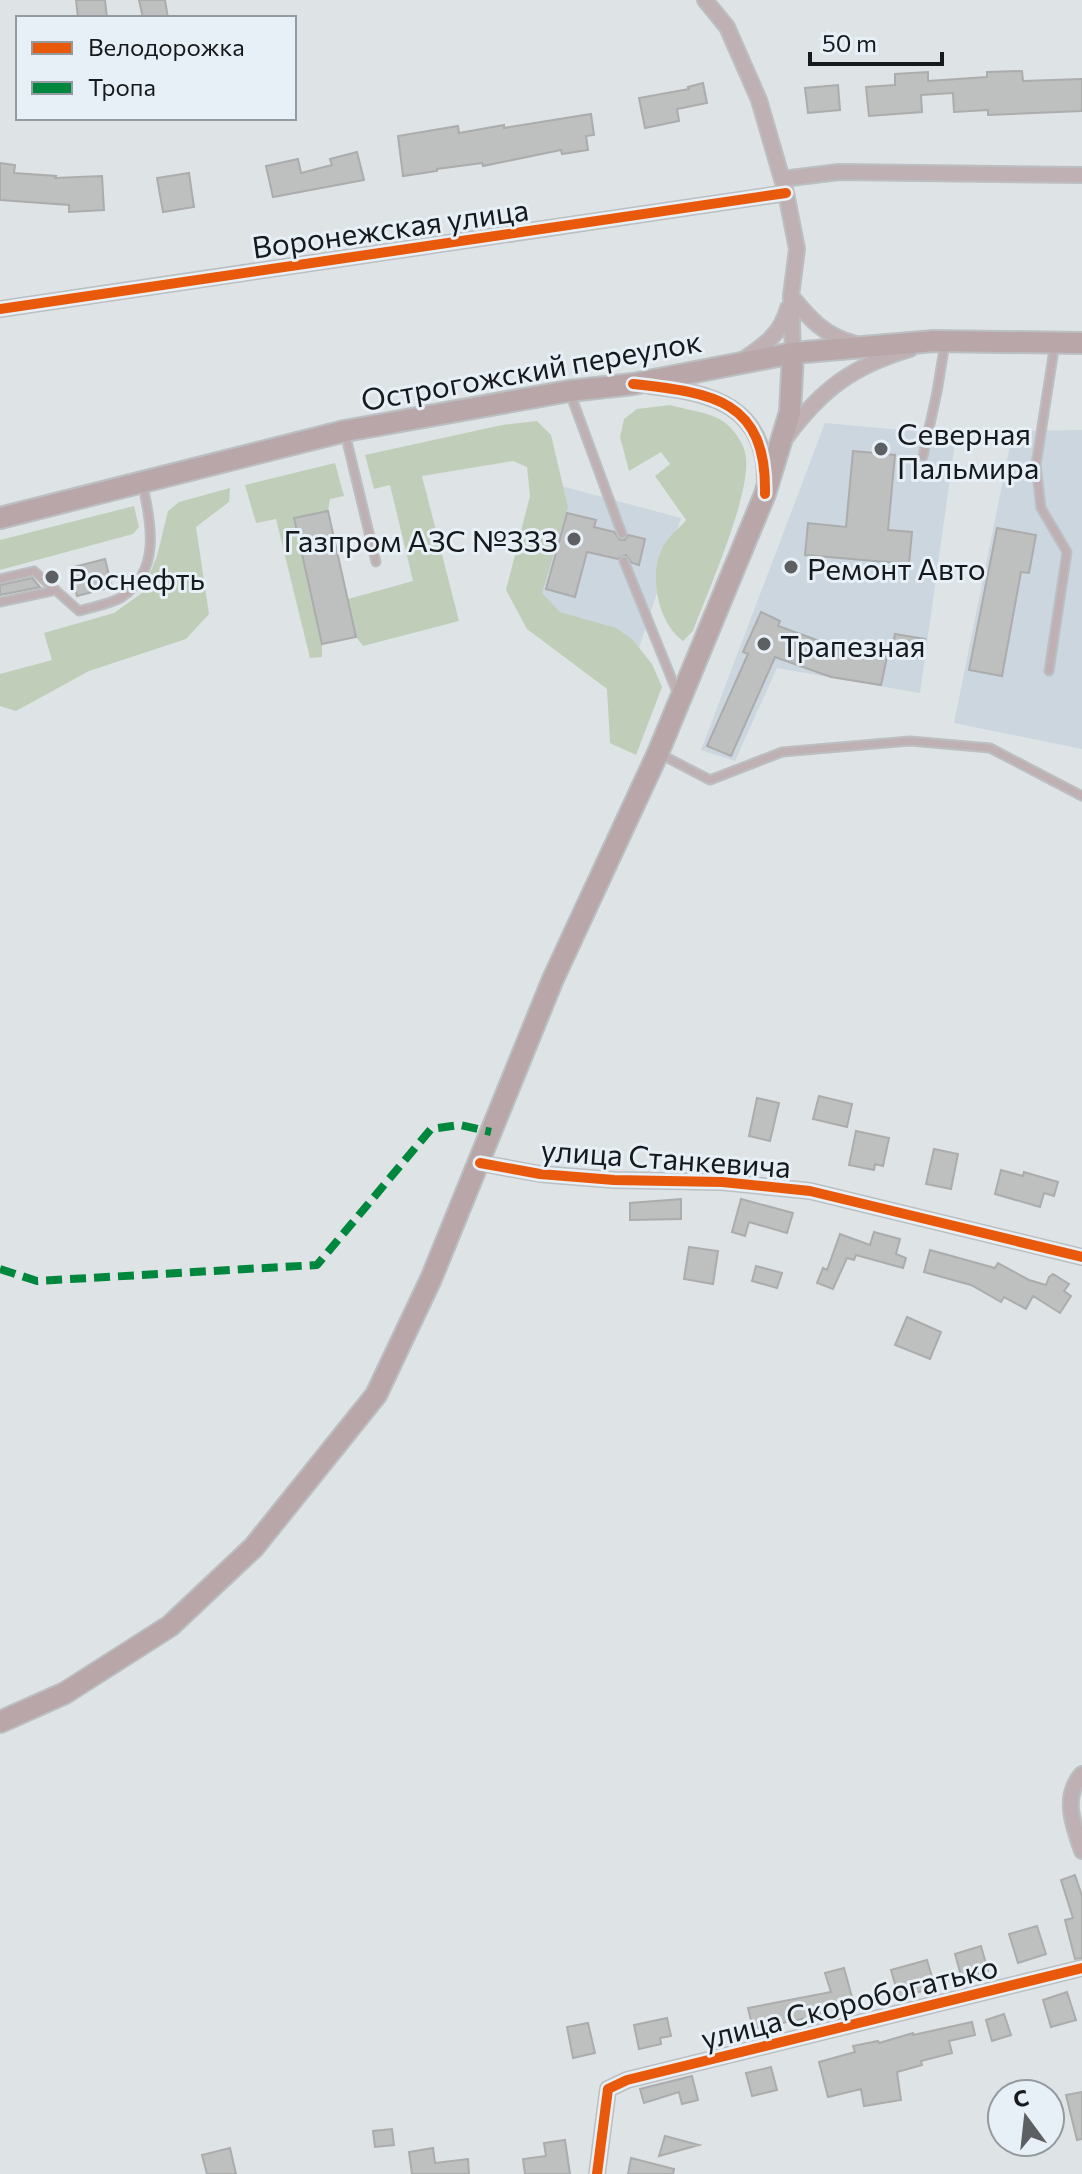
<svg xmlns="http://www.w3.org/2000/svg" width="1082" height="2174" font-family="Commissioner,sans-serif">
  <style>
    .built { fill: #ccd6df }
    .green { fill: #c0ceb9 }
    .building { fill: #bebfbf; stroke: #abacac; stroke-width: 2 }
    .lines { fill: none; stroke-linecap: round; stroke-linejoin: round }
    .service-casing { stroke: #bbbfc1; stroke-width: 11 }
    .minor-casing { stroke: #bbbfc1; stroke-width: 18 }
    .secondary-casing { stroke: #bbbfc1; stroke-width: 24 }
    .service { stroke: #bfb0b3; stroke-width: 7 }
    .minor { stroke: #bfb0b3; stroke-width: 14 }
    .secondary { stroke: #b8a6a9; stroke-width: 20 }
    .quiet { stroke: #00873e; stroke-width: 8; stroke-dasharray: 16 8; stroke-linecap: butt }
    .cycleway-casing { stroke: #e8f0f7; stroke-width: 15 }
    .cycleway { stroke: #e8590c; stroke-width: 10 }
    .poi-dot { fill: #5d6063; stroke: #e8f0f7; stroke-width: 3 }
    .labels { text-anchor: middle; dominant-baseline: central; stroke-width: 6; stroke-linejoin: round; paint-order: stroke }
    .street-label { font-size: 30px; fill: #171a1d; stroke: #e8f0f7 }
    .poi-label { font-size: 30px; fill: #171a1d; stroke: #e8f0f7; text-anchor: start }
  </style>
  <rect width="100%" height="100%" fill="#dee3e6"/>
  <!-- built -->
  <path class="built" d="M825 423 956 435 920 693 777 668 735 761 701 750Z
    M1082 430V749L954 723 1013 431Z
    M550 483 681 518 638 651 525 599Z"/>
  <!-- green -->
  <path class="green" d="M670 405C686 410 711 412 724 422 735 430 745 445 746 458 750 497 708 591 693 631L683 641C657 622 647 571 665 543 670 535 680 528 686 520L655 476 670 464 661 452 629 471 620 437 624 419 637 409Z
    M537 421 551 435 568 507 542 593 560 612 616 628 632 639 652 664 662 687 636 755 610 743 607 689 527 629 506 590 530 496 527 467 513 461 422 476 459 621 363 646 356 637 348 599 413 581 390 485 374 489 365 455 502 425Z
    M335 463 344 496 330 499 328 511 294 519 322 644V657L310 658 276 519 256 523 245 485Z
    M230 488 229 502 196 527 209 614 186 639 89 671 16 711 0 706V674L52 660 44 633 114 613 142 593 157 556 168 511 179 502Z
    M134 506 139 527 133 534 0 570V540Z"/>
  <!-- building -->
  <path class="building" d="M76 0H105L107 18H78Z
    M139 0H165L168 18H143Z
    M1022 71 1023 81 1082 79V111L988 115V110L954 112 953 93 921 95 922 112 869 116 866 87 895 85V74L928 72V81L987 77V72Z
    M703 83 707 103 677 109 679 121 645 128 639 98 689 89 688 87Z
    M838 85 840 110 808 113 805 88Z
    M591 114 594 135 586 136 588 150 562 154 561 150 483 166 482 163 437 169V171L403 176 398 136 458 126 459 133 504 125V128Z
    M357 152 364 180 273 197 266 166 298 159 301 173 332 165 330 159Z
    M0 163 15 165 14 173 56 176 55 178 102 176 104 210 69 212V205L0 200Z
    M189 173 194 207 163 212 157 178Z
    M853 451 895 455 888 530 912 532 909 564 805 555 808 523 846 527Z
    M328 511 356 637 322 644 294 518Z
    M567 513 596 520 594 527 614 532 620 540H625L628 535 645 539 639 565 632 563 626 555 618 559 587 552 575 597 546 589Z
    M997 528 1036 535 1029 573 1021 572 1002 676 969 670Z
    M105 559 112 587 77 596 70 568Z
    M32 578 40 587 0 595V585Z
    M761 612 780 621 778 626 839 648 887 657 881 685 831 677 775 657 731 756 707 746 748 654 743 652Z
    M895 634 925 639 922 658 891 653Z
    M819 1096 852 1104 847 1127 813 1119Z
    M757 1098 779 1103 770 1141 749 1136Z
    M856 1131 889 1138 883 1166 875 1164 874 1170 849 1165Z
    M934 1149 958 1154 951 1189 926 1184Z
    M1001 1170 1023 1176 1024 1172 1058 1182 1054 1196 1044 1193 1040 1207 995 1194Z
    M681 1199V1219L630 1220V1203Z
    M741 1199 793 1213 787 1233 749 1222 745 1236 732 1232Z
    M874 1232 900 1239 896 1254 906 1258 903 1268 856 1255 854 1260 847 1258 833 1289 817 1283 823 1268 827 1270 840 1234 870 1245Z
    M689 1247 718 1251 713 1284 684 1279Z
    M930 1250 995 1268 998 1263 1029 1280 1046 1285 1049 1277 1053 1274 1069 1284 1064 1291 1071 1296 1060 1313 1033 1296 1026 1309 1004 1297 1001 1302 971 1285 924 1272Z
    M756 1266 782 1273 777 1288 752 1281Z
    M907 1317 941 1332 930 1359 895 1345Z
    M1075 1875 1082 1896V1958L1075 1959 1065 1920 1073 1918 1061 1880Z
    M1037 1926 1046 1954 1018 1963 1009 1934Z
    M981 1946 988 1971 962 1979 955 1954Z
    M927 1960 935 1987 899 1998 891 1970Z
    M844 1968 853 2001 820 2010 821 2015 753 2029 748 2008 831 1992 825 1973Z
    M1067 1992 1076 2020 1051 2027 1043 2000Z
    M1004 2014 1011 2035 992 2041 986 2020Z
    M667 2018 671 2036 660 2038 661 2044 639 2049 634 2025Z
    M972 2022 975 2035 949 2041 952 2053 921 2061 922 2065 897 2072 901 2100 864 2106 861 2089 828 2097 819 2062 855 2052 853 2046 878 2041 879 2043 913 2033V2035Z
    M588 2023 595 2053 573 2058 567 2027Z
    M771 2067 777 2090 752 2096 746 2073Z
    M692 2076 698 2100 682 2104 679 2092 644 2103 640 2089Z
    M1082 2092V2139L1077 2140 1066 2095Z
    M392 2129 394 2145 375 2147 373 2131Z
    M665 2136 699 2145 659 2156Z
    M565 2140 570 2174H525L523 2159 546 2156 544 2143Z
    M230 2148 236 2174H207L202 2155Z
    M433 2148 435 2163 468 2159 469 2174H412L409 2152Z
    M631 2158 674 2169 673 2174H628Z"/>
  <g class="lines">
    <defs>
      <path id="service" d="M570 393 622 534
        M345 433 376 562
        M923 456 937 392 945 343
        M624 561 677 692
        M0 579 34 571 79 611C92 607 111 604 122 597 161 570 151 525 143 486
        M0 602 56 590
        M1049 671 1067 552 1041 508 1036 465 1055 343
        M660 754 710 780 782 752 910 741 990 748 1082 796"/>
      <path id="minor" d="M705 0 727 27 759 100 786 193 797 249 791 296 793 353
        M782 179 839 172 1082 175
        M791 296C809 318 825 336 853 343
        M0 309 786 193
        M743 360C765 345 781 334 788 308
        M650 386C712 392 766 407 765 481
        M787 436C822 389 853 366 910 349
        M480 1163 540 1174 614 1180 722 1182 810 1191 1082 1257
        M1082 1774C1062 1797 1073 1824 1082 1851
        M597 2174 608 2089 627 2080 1082 1968"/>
      <path id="secondary" d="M0 518 345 431 569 391 633 384 793 353 934 341 1082 343
        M0 1722 65 1693 170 1626 254 1547 376 1395 431 1279 553 979 658 753 765 494 790 412 793 353"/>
    </defs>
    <!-- service casing -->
    <use href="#service" class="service-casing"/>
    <!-- minor casing -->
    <use href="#minor" class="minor-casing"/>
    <!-- secondary casing -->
    <use href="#secondary" class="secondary-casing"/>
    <!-- service -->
    <use href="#service" class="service"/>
    <!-- minor -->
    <use href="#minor" class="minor"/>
    <!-- secondary -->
    <use href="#secondary" class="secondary"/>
    <!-- quiet -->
    <path class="quiet" d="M0 1269 37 1281 317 1265 431 1129 460 1125 491 1132"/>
    <defs>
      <path id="cycleway" d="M0 309 786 193
        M633 384C712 393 767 399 765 494
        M480 1163 540 1174 614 1180 722 1182 810 1191 1082 1257
        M597 2174 608 2089 627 2080 1082 1968"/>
    </defs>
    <!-- cycleway casing -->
    <use href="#cycleway" class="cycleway-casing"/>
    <!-- cycleway -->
    <use href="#cycleway" class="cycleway"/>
  </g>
  <!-- markers -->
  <g class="poi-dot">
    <circle cx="881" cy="449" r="8"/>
    <circle cx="574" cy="539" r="8"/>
    <circle cx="791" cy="567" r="8"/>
    <circle cx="52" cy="577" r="8"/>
    <circle cx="764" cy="644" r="8"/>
  </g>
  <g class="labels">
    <!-- street labels -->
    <g class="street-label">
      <text transform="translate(390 227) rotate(-8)">Воронежская улица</text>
      <text transform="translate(531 369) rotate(-10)">Острогожский переулок</text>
      <text transform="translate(666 1157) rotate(4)">улица Станкевича</text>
      <text transform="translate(849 2001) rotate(-14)">улица Скоробогатько</text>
    </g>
    <!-- poi labels -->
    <g class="poi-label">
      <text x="897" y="432">Северная<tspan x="897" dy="34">Пальмира</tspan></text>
      <text x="558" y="539" text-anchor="end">Газпром АЗС №333</text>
      <text x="807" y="567">Ремонт Авто</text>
      <text x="68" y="577">Роснефть</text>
      <text x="780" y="644">Трапезная</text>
    </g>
  </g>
  <!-- legend -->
  <rect x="16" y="16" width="280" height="104" fill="#e8f0f7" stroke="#949aa0" stroke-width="2"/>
  <rect x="32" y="42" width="40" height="12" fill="#e8590c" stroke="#949aa0" stroke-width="2"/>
  <text x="88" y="56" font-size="24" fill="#171a1d">Велодорожка</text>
  <rect x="32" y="82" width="40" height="12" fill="#00873e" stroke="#949aa0" stroke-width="2"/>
  <text x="88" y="96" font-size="24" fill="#171a1d">Тропа</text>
  <!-- north arrow -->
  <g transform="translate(1026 2118) rotate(345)"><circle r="38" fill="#e8f0f7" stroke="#949aa0" stroke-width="2"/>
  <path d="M0-6L14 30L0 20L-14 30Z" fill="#5d6063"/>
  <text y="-12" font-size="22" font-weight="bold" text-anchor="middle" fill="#171a1d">С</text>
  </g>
  <!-- scale -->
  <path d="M810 52v12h132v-12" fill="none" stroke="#171a1d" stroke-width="4"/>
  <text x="822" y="52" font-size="24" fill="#171a1d" stroke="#e8f0f7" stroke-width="6" paint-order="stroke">50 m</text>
</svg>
